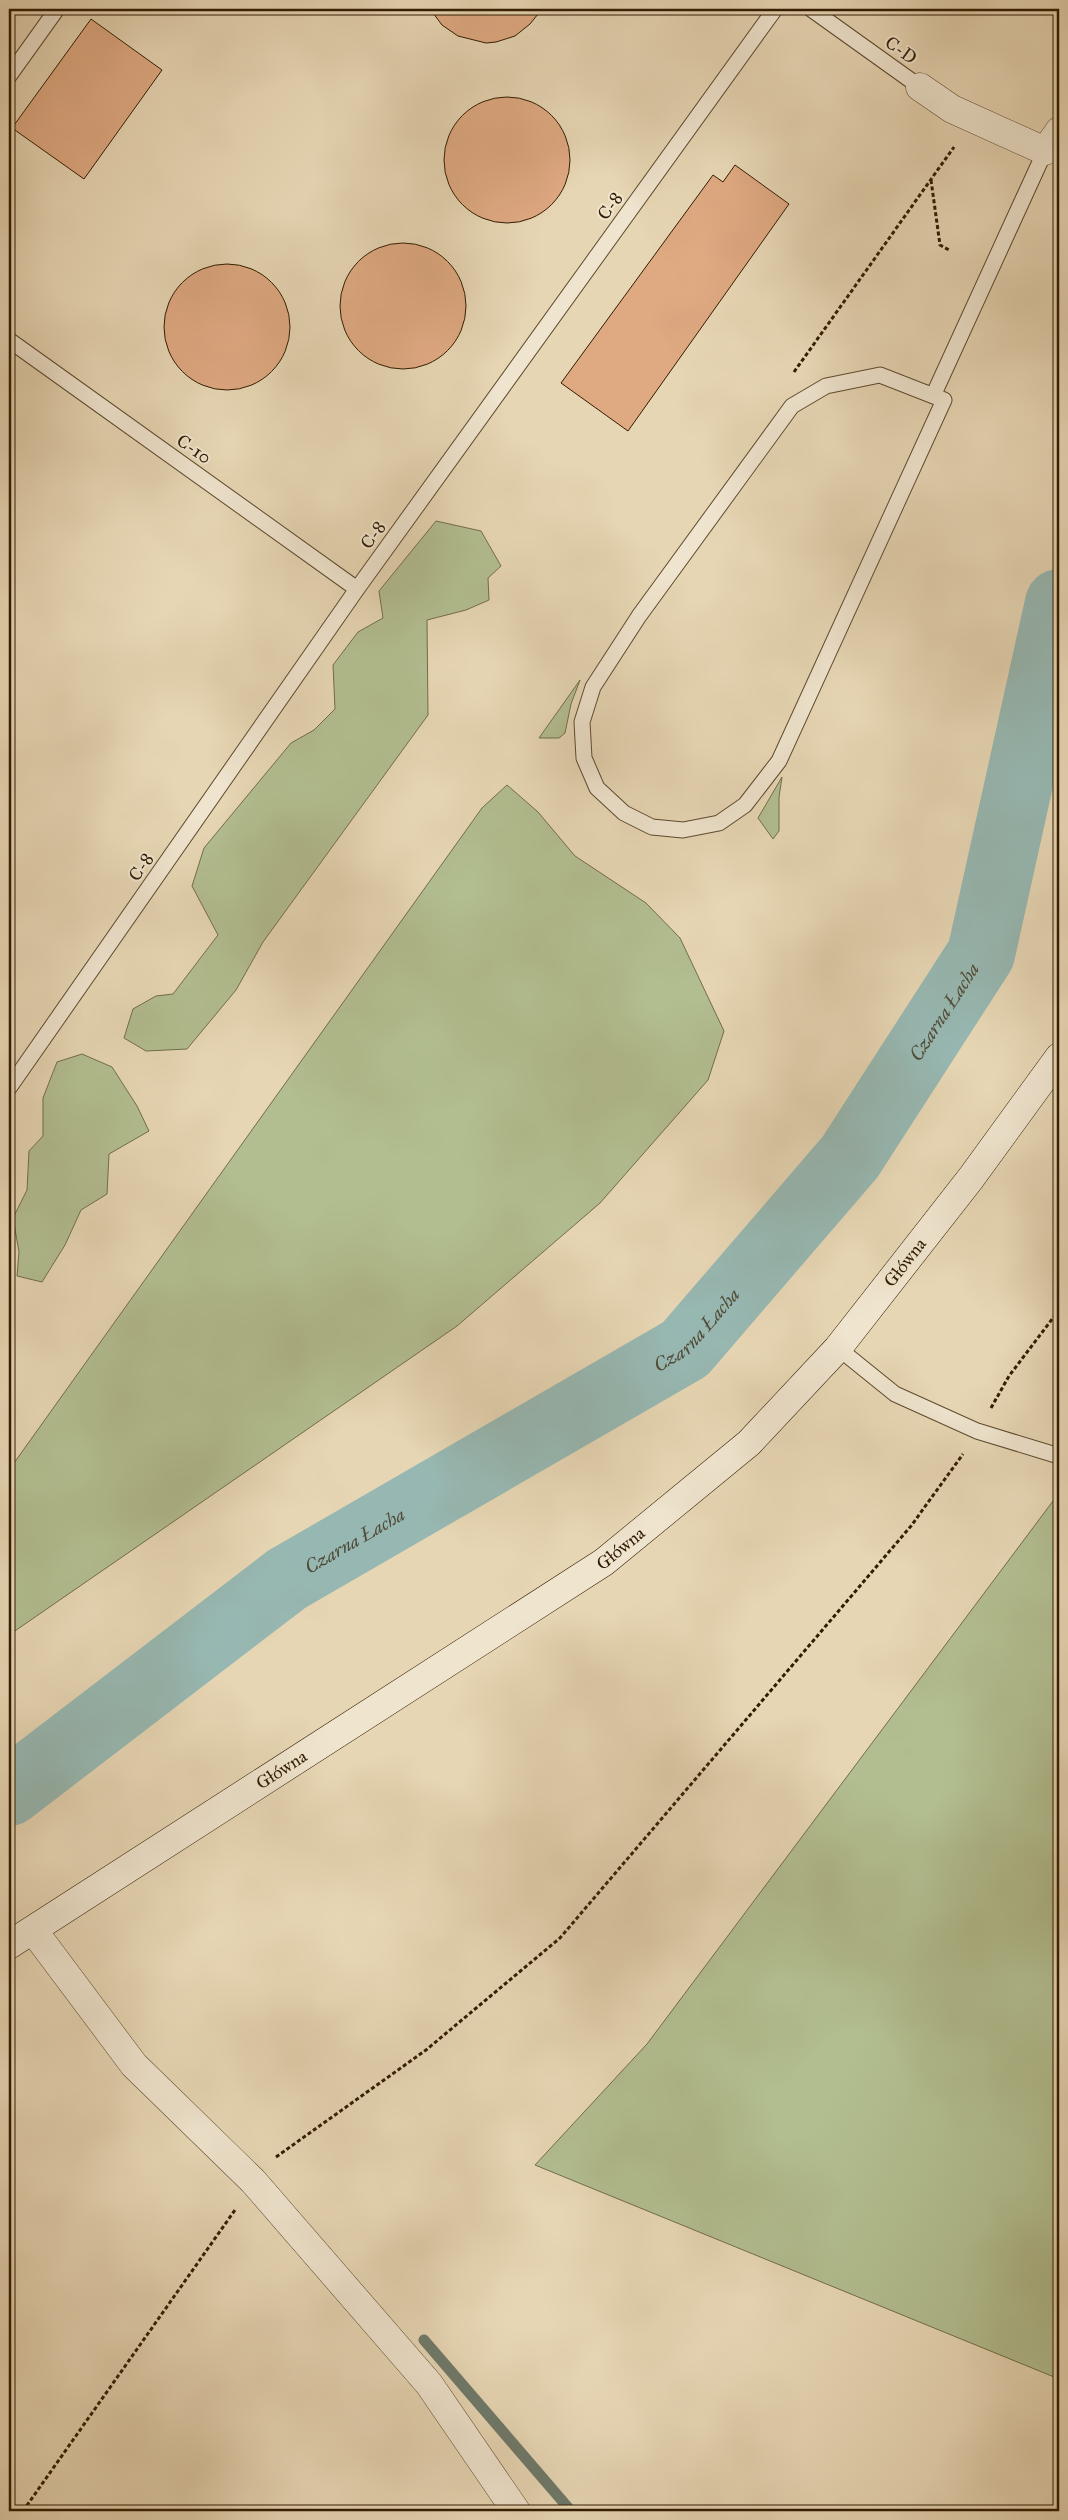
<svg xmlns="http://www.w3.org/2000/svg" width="1068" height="2520" font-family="'IM FELL Great Primer',serif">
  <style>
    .green { fill: #b2be90; stroke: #726d49 }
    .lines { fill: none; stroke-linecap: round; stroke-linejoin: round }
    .stream { stroke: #6e7a6c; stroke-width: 11 }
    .river { stroke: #97b8b2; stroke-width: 68 }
    .building { fill: #dfa982; stroke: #311c02 }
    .service-casing { stroke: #5e4a2e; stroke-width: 17 }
    .minor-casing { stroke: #5e4a2e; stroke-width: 29 }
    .secondary-casing { stroke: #311c02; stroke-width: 29 }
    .path { stroke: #311c02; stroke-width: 3; stroke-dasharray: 4 2.5; stroke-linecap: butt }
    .service { stroke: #efe4ce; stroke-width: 15 }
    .minor { stroke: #efe4ce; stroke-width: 28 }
    .secondary { stroke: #efe4ce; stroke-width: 28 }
    .labels { text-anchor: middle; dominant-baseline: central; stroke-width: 4; stroke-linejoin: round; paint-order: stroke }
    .street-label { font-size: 18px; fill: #311c02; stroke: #efe4ce }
    .water-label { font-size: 19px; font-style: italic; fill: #504b37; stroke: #efe4ce }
  </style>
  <rect width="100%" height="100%" fill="#e7d6b4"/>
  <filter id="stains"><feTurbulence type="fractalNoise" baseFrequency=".004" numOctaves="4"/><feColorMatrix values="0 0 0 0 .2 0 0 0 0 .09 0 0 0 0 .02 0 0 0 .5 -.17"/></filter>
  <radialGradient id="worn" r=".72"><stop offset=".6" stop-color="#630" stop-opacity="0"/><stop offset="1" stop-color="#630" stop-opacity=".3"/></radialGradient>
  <!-- green -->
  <path class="green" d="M436 521 481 531 501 566 488 578 489 600 466 610 427 620 428 715 263 942 236 990 187 1049 146 1051 124 1038 133 1009 156 996 173 994 218 935 192 886 204 848 291 743 314 730 335 709 333 665 358 632 383 618 379 591Z
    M580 680 571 704 565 733 559 738H539Z
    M782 777 779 797V831L773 839 758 818Z
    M507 785 538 812 575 856 646 903 680 938 724 1031 708 1080 600 1203 457 1326 9 1635V1470L482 808Z
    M82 1054 112 1067 137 1106 149 1131 109 1154 107 1194 81 1210 65 1245 42 1282 17 1276 19 1252 13 1218 27 1190 29 1151 43 1136V1098L57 1062Z
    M1059 1493V2379L535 2165 647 2044Z"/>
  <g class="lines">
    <!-- stream -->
    <path class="stream" d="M424 2340 571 2511"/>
    <!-- river -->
    <path class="river" id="s1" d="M9 1792 287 1579 685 1349 850 1157 981 954 1059 603"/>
  </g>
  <!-- building -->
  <path class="building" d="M430 9H542L530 24 515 36 496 42 486 43 458 36 442 25Z
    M91 19 162 70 84 179 12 128Z
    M444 160a63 63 0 1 1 126 0a63 63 0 1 1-126 0Z
    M735 165 789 204 628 431 561 383 713 175 723 182Z
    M340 306a63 63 0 1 1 126 0a63 63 0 1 1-126 0Z
    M164 327a63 63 0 1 1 126 0a63 63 0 1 1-126 0Z"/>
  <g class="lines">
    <defs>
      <path id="service" d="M811 9 920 87
        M9 76 57 9
        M9 340 357 589
        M880 375 944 400 779 761 745 805 719 823 683 830 652 827 624 813 597 788 584 758 582 722 593 687 639 616 792 406 826 386Z
        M933 396 1045 151
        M9 1088 357 589 775 9
        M838 1348 895 1394 977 1431 1059 1456"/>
      <path id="minor" d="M920 87 952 109 1045 151 1059 131
        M33 1930 134 2065 253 2181 429 2384 516 2511"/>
      <g id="secondary">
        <path id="s2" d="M9 1945 604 1562 749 1443 838 1348 971 1178 1059 1057"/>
      </g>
    </defs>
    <!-- service casing -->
    <use href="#service" class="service-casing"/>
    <!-- minor casing -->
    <use href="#minor" class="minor-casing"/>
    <!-- secondary casing -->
    <use href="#secondary" class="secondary-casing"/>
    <!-- path -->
    <path class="path" d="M931 180 940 245 949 250
      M794 372 954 147
      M991 1408 1009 1376 1059 1310
      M276 2157 426 2050 560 1938 911 1526 963 1454
      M23 2511 235 2210"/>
    <!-- service -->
    <use href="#service" class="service"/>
    <!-- minor -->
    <use href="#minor" class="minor"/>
    <!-- secondary -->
    <use href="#secondary" class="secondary"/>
  </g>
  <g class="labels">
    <!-- street labels -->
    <g class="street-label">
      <text transform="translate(901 50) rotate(36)">C-D</text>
      <text transform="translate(610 206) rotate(-54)">C-8</text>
      <text transform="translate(194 449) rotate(35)">C-10</text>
      <text transform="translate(373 535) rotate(-54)">C-8</text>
      <text transform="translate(141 867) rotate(-55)">C-8</text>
      <text stroke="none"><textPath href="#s2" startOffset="1134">Główna</textPath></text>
      <text stroke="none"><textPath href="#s2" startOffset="729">Główna</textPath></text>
      <text stroke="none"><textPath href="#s2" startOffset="324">Główna</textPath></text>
    </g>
    <!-- water labels -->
    <g class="water-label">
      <text stroke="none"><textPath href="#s1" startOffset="1236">Czarna Łacha</textPath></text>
      <text stroke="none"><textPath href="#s1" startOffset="831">Czarna Łacha</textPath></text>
      <text stroke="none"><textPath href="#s1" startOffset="428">Czarna Łacha</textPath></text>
    </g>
  </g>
  <!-- margin -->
  <rect width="1068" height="2520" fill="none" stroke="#e7d6b4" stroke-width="30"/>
  <rect x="10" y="10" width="1048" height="2500" fill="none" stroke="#311c02" stroke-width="2.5"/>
  <rect x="15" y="15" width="1038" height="2490" fill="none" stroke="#311c02"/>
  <rect width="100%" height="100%" filter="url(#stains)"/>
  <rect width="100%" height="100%" fill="url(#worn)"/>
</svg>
